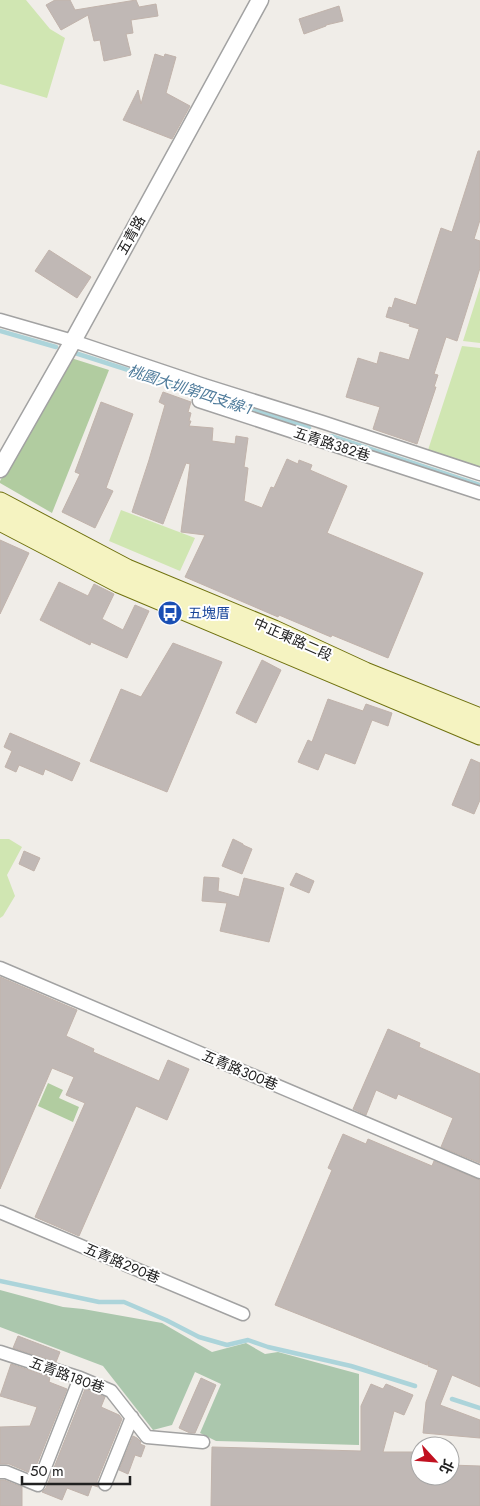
<svg xmlns="http://www.w3.org/2000/svg" width="480" height="1506" font-family="Jost,'Noto Sans TC',sans-serif">
  <style>
    .grass { fill: #d0e6b2 }
    .forest { fill: #b1cca0 }
    .cemetery { fill: #abc7ad }
    .lines { fill: none; stroke-linecap: round; stroke-linejoin: round }
    .stream { stroke: #acd4da; stroke-width: 4.5 }
    .building { fill: #c0b8b5; stroke: #c1b3ab }
    .minor-casing { stroke: #a2a2a2; stroke-width: 15 }
    .tertiary-casing { stroke: #a2a2a2; stroke-width: 19 }
    .secondary-casing { stroke: #6f710e; stroke-width: 21 }
    .minor { stroke: #fff; stroke-width: 12 }
    .tertiary { stroke: #fff; stroke-width: 16 }
    .secondary { stroke: #f5f3c1; stroke-width: 19 }
    .labels { text-anchor: middle; dominant-baseline: central; stroke-width: 4; stroke-linejoin: round; paint-order: stroke }
    .street-label { font-size: 14px; fill: #212121; stroke: #fff }
    .transit-label { font-size: 14px; fill: #164399; stroke: #fff; text-anchor: start }
    .water-label { font-size: 15px; font-style: italic; fill: #4d7a9a; stroke: #fff }
  </style>
  <rect width="100%" height="100%" fill="#f0ede8"/>
  <!-- grass -->
  <path class="grass" d="M0 0H26L50 29 65 38 47 98 0 84Z
    M480 287V343L463 341Z
    M462 346 480 348V468L428 450Z
    M121 510 195 538 180 571 109 541Z
    M0 839H9L22 847 7 875 15 896 3 916 0 918Z"/>
  <!-- forest -->
  <path class="forest" d="M71 358 109 370 52 513 0 483V481Z
    M48 1083 63 1090 59 1098 79 1107 73 1122 38 1106Z"/>
  <!-- cemetery -->
  <path class="cemetery" d="M0 1290 63 1307 83 1309 162 1323 212 1352 246 1343 265 1354 278 1352 359 1374V1445L216 1441 200 1433 221 1384 195 1372 172 1425 153 1430 103 1366 0 1327Z"/>
  <g class="lines">
    <!-- stream -->
    <path class="stream" d="M0 331 56 347
      M72 352 309 428
      M331 436 480 485
      M0 1281 99 1302H124L166 1320 199 1337 227 1345 248 1340 268 1347 351 1366 415 1386
      M452 1399 480 1408"/>
  </g>
  <!-- building -->
  <path class="building" d="M55 0H70L75 10 136 0 139 7 156 4 158 16 131 20 133 33 126 34 131 55 104 61 100 40 94 41 88 15 61 30 46 5Z
    M339 6 343 21 326 25V26L304 34 299 19Z
    M155 54 164 57 165 54 176 57 166 93 190 106 172 139 123 120 138 90 141 104Z
    M478 151H480V220L474 239 480 241V268L457 341 446 337 434 374 438 375 434 387H436L417 444 373 429 380 407 346 397 358 358 377 364 380 352 409 360 419 329 409 326 410 324 386 317 389 307 392 308 395 298 416 305 441 228 452 232Z
    M49 250 91 277 77 298 35 271Z
    M163 392 191 402 188 412 191 413 189 421H191L189 426 213 428 212 441 235 444 236 436 248 438 244 467 248 468 244 501 262 508 271 487 274 488 287 459 298 464 299 460 312 465 310 470 347 486 327 533 423 573 388 658 332 635 331 637 279 615 278 617 185 577 205 535 181 532 190 464 186 463 163 524 132 512 149 460 165 405 159 402Z
    M101 402 133 414 106 488 113 491 95 528 62 512 80 474 75 472Z
    M0 540 29 553 0 614Z
    M59 582 88 596 94 584 114 594 102 619 123 630 135 605 149 611 127 658 91 642 90 645 40 620Z
    M173 643 222 662 167 792 90 761 121 689 141 697Z
    M262 660 281 670 256 723 236 713Z
    M328 699 363 711 366 704 392 713 388 726 372 720 355 764 325 753 318 770 298 762 308 740 312 742Z
    M10 733 80 763 72 781 45 769 43 775 19 765 16 772 5 767 12 751 4 747Z
    M471 759 480 763V800L474 814 452 805Z
    M233 839 243 844V845L252 849 242 874 222 866Z
    M24 851 40 858 34 871 19 864Z
    M296 873 314 881 309 893 290 885Z
    M204 877 219 878 218 891 239 897 244 878 284 888 269 942 220 931 227 903 202 901Z
    M0 977 77 1010 66 1036 94 1049 93 1052 159 1081 168 1060 189 1069 167 1120 136 1106 79 1236 35 1217 85 1103 66 1095 74 1077 52 1068 0 1189Z
    M388 1029 420 1043 419 1047 480 1074V1163L441 1147 453 1118 398 1094 396 1099 376 1090 366 1115 353 1109Z
    M343 1134 366 1144 368 1139 432 1166 434 1161 480 1180V1387L452 1375 440 1405 480 1420V1438L423 1433 426 1402 438 1370 428 1366 429 1361 427 1365 275 1305 332 1170 328 1168Z
    M18 1336 60 1352 56 1362 13 1348Z
    M11 1364 50 1377 49 1382 67 1389 33 1474 9 1464H0V1427L30 1426 37 1407 0 1396Z
    M201 1378 216 1385 195 1433H190L179 1428Z
    M371 1384 383 1389 386 1384 413 1395 404 1415 394 1411 383 1452H420V1476H450V1465L480 1466V1506H211L212 1447 361 1451V1406Z
    M85 1389 105 1397 101 1407 119 1415 122 1419 97 1481 98 1487 92 1485 88 1496 67 1488 62 1500 42 1492 46 1488Z
    M133 1436 137 1438 141 1442 140 1444 145 1446 141 1457 135 1455 128 1474 119 1470Z
    M0 1480H4L22 1487V1506H0Z"/>
  <g class="lines">
    <defs>
      <path id="minor" d="M0 320 73 341 204 385 322 422 480 474
        M204 385 199 401 480 493
        M0 968 480 1172
        M0 1212 243 1314
        M0 1352 80 1378 111 1391 147 1437 203 1442
        M0 1472H6L38 1485 80 1378
        M105 1484 132 1417"/>
      <path id="tertiary" d="M0 469 73 341 260 0"/>
      <path id="secondary" d="M0 502 127 569 274 630 365 672 480 718
        M0 521 119 583 480 735"/>
    </defs>
    <!-- minor casing -->
    <use href="#minor" class="minor-casing"/>
    <!-- tertiary casing -->
    <use href="#tertiary" class="tertiary-casing"/>
    <!-- secondary casing -->
    <use href="#secondary" class="secondary-casing"/>
    <!-- minor -->
    <use href="#minor" class="minor"/>
    <!-- tertiary -->
    <use href="#tertiary" class="tertiary"/>
    <!-- secondary -->
    <use href="#secondary" class="secondary"/>
  </g>
  <!-- icons -->
  <defs>
    <symbol id="bus-disc" viewBox="-11 -11 22 22"><circle r="9.5" fill="#1a4fb4" stroke="#fff"/><path d="M-5-6H5V4H4V6H2V4H-2V6H-4V4H-5ZM-3.5-4V0h7V-4ZM-3.5 1.2v1.5H-2V1.2ZM2 1.2v1.5H3.5V1.2Z" fill="#fff"/></symbol>
  </defs>
  <g fill-rule="evenodd">
    <use href="#bus-disc" x="156" y="599" width="28" height="28"/>
  </g>
  <g class="labels">
    <!-- street labels -->
    <g class="street-label">
      <text transform="translate(131 235) rotate(-61)">五青路</text>
      <text transform="translate(332 444) rotate(18)">五青路382巷</text>
      <text transform="translate(293 639) rotate(24)">中正東路二段</text>
      <text transform="translate(240 1070) rotate(23)">五青路300巷</text>
      <text transform="translate(122 1263) rotate(23)">五青路290巷</text>
      <text transform="translate(67 1375) rotate(20)">五青路180巷</text>
    </g>
    <!-- transit labels -->
    <g class="transit-label">
      <text x="188" y="613">五塊厝</text>
    </g>
    <!-- water labels -->
    <g class="water-label">
      <text transform="translate(190 390) rotate(18)">桃園大圳第四支線-1</text>
    </g>
  </g>
  <!-- north arrow -->
  <g transform="translate(435 1461) rotate(116)"><circle r="24" fill="#ffffff" stroke="#a6a6a6"/>
  <path d="M0-4L9 19L0 12L-9 19Z" fill="#c11120"/>
  <text y="-8" font-size="14" font-weight="bold" text-anchor="middle" fill="#212121">北</text>
  </g>
  <!-- scale -->
  <path d="M22 1476v8h108v-8" fill="none" stroke="#212121" stroke-width="2.5"/>
  <text x="30" y="1476" font-size="15" fill="#212121" stroke="#ffffff" stroke-width="4" paint-order="stroke">50 m</text>
</svg>
